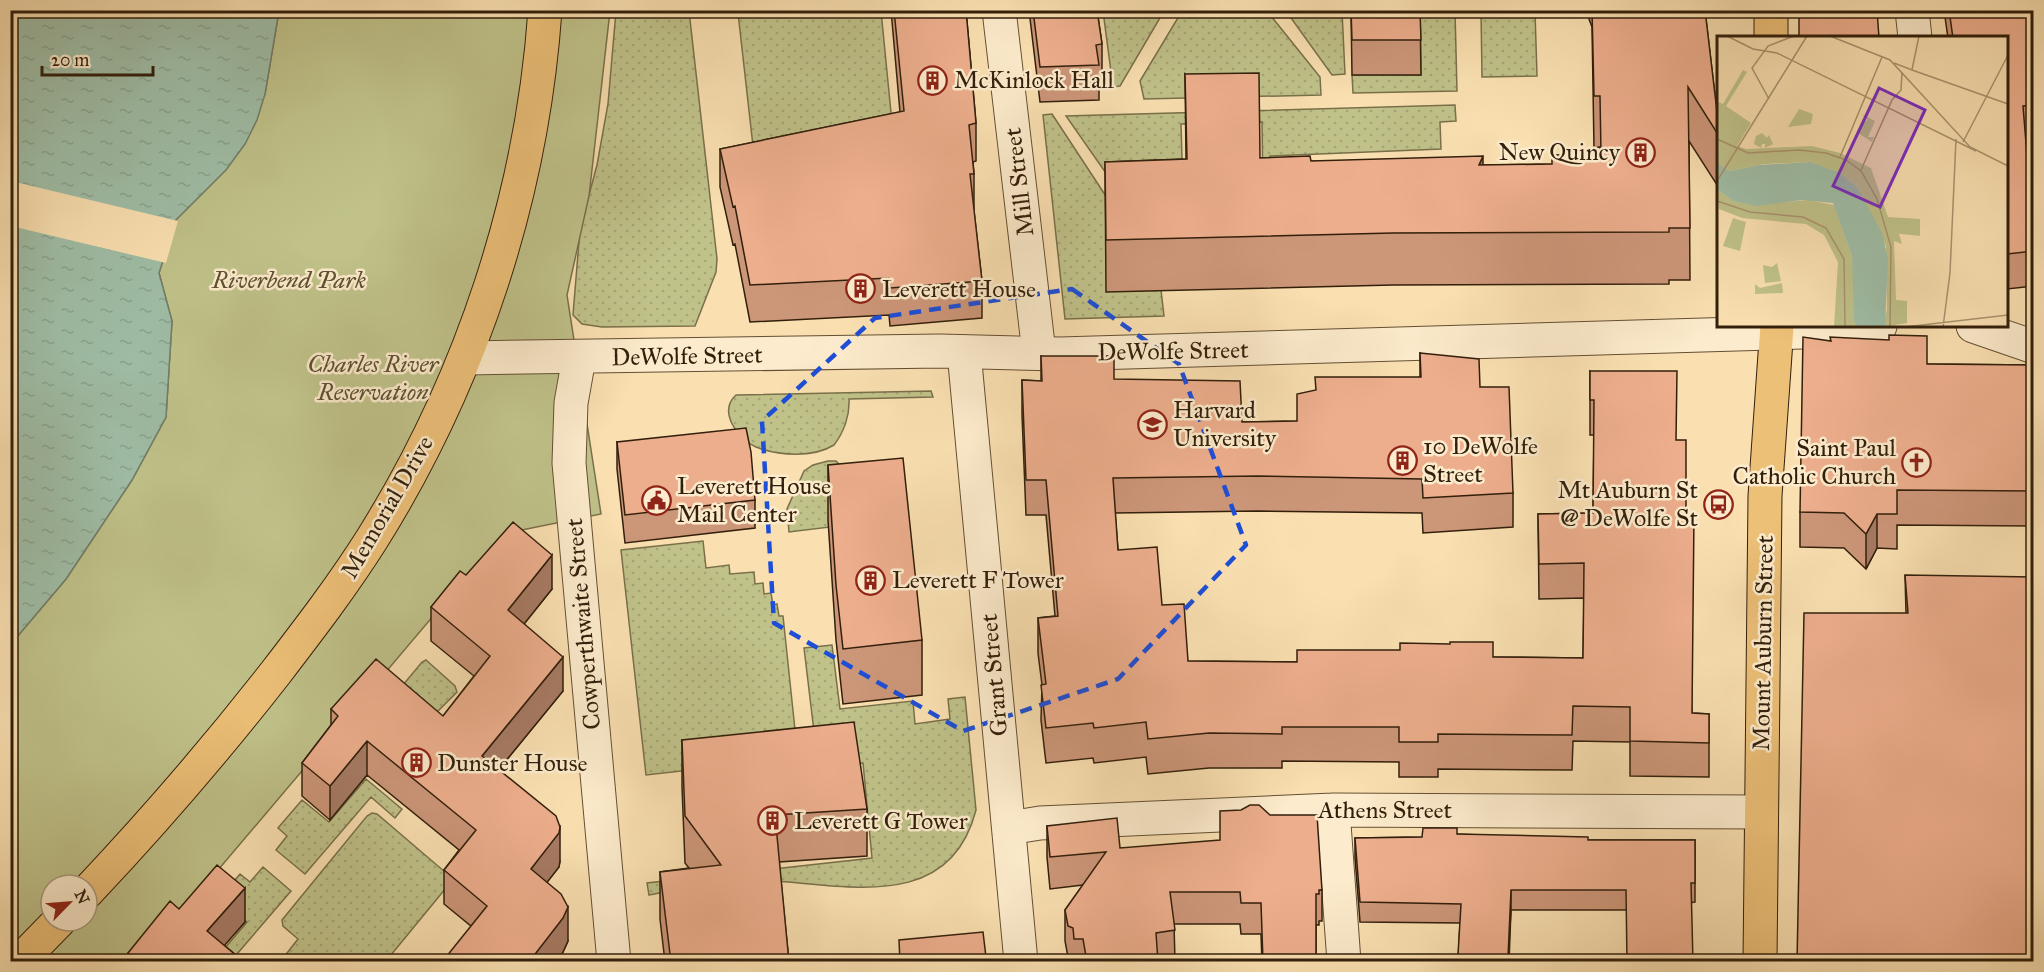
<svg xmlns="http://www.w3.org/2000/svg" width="2044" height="972" font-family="'IM FELL Great Primer',serif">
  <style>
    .grass { fill: url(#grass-dots); stroke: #79704a; stroke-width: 1.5; fill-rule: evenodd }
    .park { fill: #c0c28a; stroke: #79704a; stroke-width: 1.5; fill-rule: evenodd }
    .water { fill: url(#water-ripples); stroke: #737e69; stroke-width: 1.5 }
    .pier { fill: #fae0b1 }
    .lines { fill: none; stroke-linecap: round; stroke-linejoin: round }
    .minor-casing { stroke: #644f34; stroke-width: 35 }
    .tertiary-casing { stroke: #644f34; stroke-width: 35 }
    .primary-casing { stroke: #321f0b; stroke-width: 35 }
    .trunk-casing { stroke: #321f0b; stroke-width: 35 }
    .minor { stroke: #fcebcc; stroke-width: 33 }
    .tertiary { stroke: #fcebcc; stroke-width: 33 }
    .primary { stroke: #edc078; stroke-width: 33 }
    .trunk { stroke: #edc078; stroke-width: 33 }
    .wall { fill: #cc9679; stroke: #321f0b; stroke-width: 1.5 }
    .shaded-wall { fill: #a67a63; stroke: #321f0b; stroke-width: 1.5 }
    .building { fill: #edae8d; stroke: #321f0b; stroke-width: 1.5 }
    .marked { fill: none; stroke: #1d4ed8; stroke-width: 4.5; stroke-dasharray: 12 8; stroke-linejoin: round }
    .labels { text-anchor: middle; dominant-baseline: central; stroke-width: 5; stroke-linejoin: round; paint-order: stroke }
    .poi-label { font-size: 24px; fill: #321f0b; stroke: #fcebcc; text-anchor: start }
    .street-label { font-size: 24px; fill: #321f0b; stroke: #fcebcc }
    .park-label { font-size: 24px; font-style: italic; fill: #5d5031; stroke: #fcebcc }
    .inset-road { fill: none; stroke: #aa936f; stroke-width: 1.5 }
    .view { fill: #7b2cbf; fill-opacity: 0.15; stroke: #7b2cbf; stroke-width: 3 }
    .inset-edge { fill: none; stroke: #321f0b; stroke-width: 3 }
  </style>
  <defs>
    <pattern id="grass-dots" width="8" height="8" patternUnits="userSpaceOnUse" patternTransform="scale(1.5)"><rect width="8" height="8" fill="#c0c28a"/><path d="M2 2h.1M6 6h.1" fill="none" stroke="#a5a676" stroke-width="1.8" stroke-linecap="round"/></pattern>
    <pattern id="water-ripples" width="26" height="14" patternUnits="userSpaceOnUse" patternTransform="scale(1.5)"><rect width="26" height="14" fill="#9fbea7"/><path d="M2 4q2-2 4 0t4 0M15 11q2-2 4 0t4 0" fill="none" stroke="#89a38e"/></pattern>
  </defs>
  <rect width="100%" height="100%" fill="#fae0b1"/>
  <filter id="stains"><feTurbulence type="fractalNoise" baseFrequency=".00333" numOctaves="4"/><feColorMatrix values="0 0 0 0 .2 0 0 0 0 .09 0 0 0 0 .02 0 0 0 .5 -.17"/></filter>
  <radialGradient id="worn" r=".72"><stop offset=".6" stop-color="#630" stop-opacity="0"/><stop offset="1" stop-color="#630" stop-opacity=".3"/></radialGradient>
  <!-- grass -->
  <path class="grass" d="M803 10 881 11 893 133 754 155 738 13Z
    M616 11H689L717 259 716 272 695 326 602 327 582 324 573 315 580 229 597 165 608 104Z
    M1103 11H1164L1120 86 1113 87Z
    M1182 11H1267L1320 77 1321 95 1144 99 1140 81Z
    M1286 11H1342L1345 74 1332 75Z
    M1420 11H1455L1457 91 1353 93 1352 75H1421Z
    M1481 11H1535L1537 76 1482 77Z
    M1455 105 1456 121 1440 122 1441 149 1270 156 1272 200 1124 199 1066 116ZM1262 122 1263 190 1183 192 1181 124Z
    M1052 114 1117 213 1161 290 1164 316 1065 319 1043 115Z
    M931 391 933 397 849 399C850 415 844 432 834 445 813 458 779 456 756 447 737 439 718 411 736 395Z
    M828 461H836L842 467 888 520 789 532 787 509 804 471 813 465Z
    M703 541 706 568 729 565 730 574 754 572 755 584 763 583 764 594 771 593 773 605 777 604 779 616H783L798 758 646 775 621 550Z
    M832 645 840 709 913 701 915 724 950 719 948 699 965 697 976 810C947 923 826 878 744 880 712 880 680 889 649 895L647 883 872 858 863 763 818 765 804 648Z
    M426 660 455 686 457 692 425 724 393 697 422 662Z
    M366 779 402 809 395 818 371 797 305 874 276 850 287 836 278 828 302 800 329 822Z
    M372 813 377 814 445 872 446 888 386 961 280 962 298 939 283 926 282 920 367 816Z
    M263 867 291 891 231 961 213 962 247 922 219 899 240 874 250 882Z"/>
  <!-- park -->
  <path class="park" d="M279 11H610L589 196 567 295 601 514 512 532 495 543 141 961 11 962V644L66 579 132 480 166 417 172 321 159 273 175 220 185 209 265 94ZM51 885H87V921H51Z"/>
  <!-- water -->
  <path class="water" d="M11 11H279L265 94 257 120 245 144 226 170 176 220 159 273 172 321 166 417 132 480 66 579 11 644Z"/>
  <!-- pier -->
  <path class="pier" d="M11 181 178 221 166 263 11 226Z"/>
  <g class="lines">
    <defs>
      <path id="minor" d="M999 10 1039 353
        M1912 10 1915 38
        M964 352 1021 962
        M579 358 571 403 569 463 614 962
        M1333 810 1344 962
        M1009 828 1040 823 1333 810 1761 812"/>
      <path id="tertiary" d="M1973 326 2034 347
        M465 358 940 351 1060 354 1802 332 1880 326"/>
      <path id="primary" d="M1771 38V10
        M1760 962 1765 496 1777 326"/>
      <path id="trunk" d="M87 892C154 821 217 748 277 671 310 628 343 585 372 539 471 381 532 197 545 10
        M19 962 59 921"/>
    </defs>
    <!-- minor casing -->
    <use href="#minor" class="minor-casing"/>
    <!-- tertiary casing -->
    <use href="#tertiary" class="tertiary-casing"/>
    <!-- primary casing -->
    <use href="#primary" class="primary-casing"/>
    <!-- trunk casing -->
    <use href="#trunk" class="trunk-casing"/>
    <!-- minor -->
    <use href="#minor" class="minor"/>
    <!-- tertiary -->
    <use href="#tertiary" class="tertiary"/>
    <!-- primary -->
    <use href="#primary" class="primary"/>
    <!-- trunk -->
    <use href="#trunk" class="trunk"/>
  </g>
  <!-- wall -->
  <path class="wall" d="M891 10H966L976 123V161L973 162 974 174V211L982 281V318L890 326 889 315 750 322 735 244 733 245 720 187V149L900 112Z
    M1029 10H1097L1102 44V79H1099V100L1040 102Z
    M1351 10H1420L1421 75H1352Z
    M1589 10H1705L1719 129V188L1689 141 1690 280H1669V284L1393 285 1106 292 1105 162 1186 159 1185 74 1260 158 1311 161 1483 165 1552 164 1600 154V147L1594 148 1592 27 1589 19Z
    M1944 10H2034V140L2026 141 2028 168 2034 167V286L2007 289V38H1948Z
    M1420 353 1480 387 1513 493V527L1423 533 1422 513 1258 511 1115 513 1118 550 1162 605 1188 661 1297 662 1493 657 1583 658 1584 598 1539 599 1538 514 1593 513 1594 435H1590V371L1676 440 1686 515 1692 713 1709 714V777L1630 776V742L1573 741 1572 770 1438 769V777H1399V762L1282 761V768H1209L1148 774 1146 757 1094 763 1093 758 1046 763 1041 720 1042 685 1038 653V618L1055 616 1046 515H1026L1022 415V380L1041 381V356L1242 422 1297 421 1420 377Z
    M1927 364 2034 365V526L1897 525V549L1877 548 1866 569 1844 548 1800 547V512Z
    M617 442 755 500V528L625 543 617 469Z
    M828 465 922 640V695L843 704 836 640 828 520Z
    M466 575 552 589 524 624 563 691 499 769 560 861 559 867 547 882 568 941 563 952 471 926 444 904V870L459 850 367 775 330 820 302 796V763L331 725V709L443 716 474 676 431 641V607Z
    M1905 575 2034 962 1906 613Z
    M682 740 867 809V856L779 862 789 962H665L660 919V872L689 868 685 863 682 787Z
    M1047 826 1120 848 1322 890V921H1319V925H1316V962H1262L1261 934H1241L1240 924H1174L1175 961 1073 962V959L1068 957 1065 941V910L1083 885 1050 889 1047 857Z
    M1457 834 1588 840H1695V902L1626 910H1511L1509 962H1458L1460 923 1360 922 1355 858V838L1422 837Z
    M179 909 245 922 224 945 244 962H128V953Z"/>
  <!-- shaded-wall -->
  <path class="shaded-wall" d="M1483 156V208L1479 165Z
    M1877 514V548L1866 569V534Z
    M552 555V589L508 644V610Z
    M563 657V691L482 790V756Z
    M367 741V775L330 820V786Z
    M560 827V861L559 867 531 903V869Z
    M245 888V922L210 962 207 931Z
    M1511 890V910L1508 962Z
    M568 907V941L563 952 556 962H529Z"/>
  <!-- building -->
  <path class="building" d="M894 10H966L976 123 969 125 974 174H970L982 281 890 288 889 278 750 285 735 206 733 207 720 149 904 111Z
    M1033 10H1097L1102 44 1096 45 1099 65 1040 67Z
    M1351 10H1420L1421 40H1352Z
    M1592 10H1705L1719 129V136L1688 87 1690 228H1669V232L1393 233 1106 240 1105 162 1187 159 1185 74 1259 73 1260 158 1310 156 1311 161 1483 156 1479 165 1552 164V155L1601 154 1600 96H1594Z
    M1799 10H1877L1879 38H1799Z
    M1949 10H2034V105L2023 106 2028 168 2034 167V251L2007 254V38H1953Z
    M1889 335 1927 336V364L2034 365V491L1897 490V514H1877L1866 534 1844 513 1800 512 1803 337 1831 341 1830 337 1889 340Z
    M1420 353 1479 359 1480 387H1509L1513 493 1423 498 1422 479 1258 476 1113 478 1118 550 1157 547 1162 605 1184 604 1188 661 1297 662V650H1400V643L1450 644V642H1493V657L1583 658 1584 563 1539 564 1538 514 1593 513 1594 400H1590V371H1677L1676 440H1686V515H1694L1692 713 1709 714V743L1630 741V707L1573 706 1572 735 1438 734V742H1399V727H1282V734L1209 733 1148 739 1146 722 1094 728 1093 723 1046 728 1041 685 1046 684 1038 618 1058 616 1046 480H1026L1022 380 1042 381 1041 356H1114V379L1240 381 1242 422 1297 421V394L1316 390 1315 377H1421Z
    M746 428 751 452 755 500 625 515 617 442Z
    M903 458 922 640 843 649 836 585 828 465Z
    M513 522 552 555 508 610 563 657 482 756 556 816 560 827 559 833 531 869 561 894 568 907 563 918 529 962H442L487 906 444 870 476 830 367 741 330 786 302 763 338 716 331 709 376 659 443 716 490 656 431 607 460 571 466 575Z
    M1905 575 2034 577V962H1797L1804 613H1908Z
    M854 722 867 809 775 815 789 962H671L660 872 721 865 685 816 682 740Z
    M1250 805H1259L1270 815H1317L1322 890H1319V894H1316V962H1263L1261 903H1241L1240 892H1170L1175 930 1156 933 1158 962H1087L1083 939H1074L1073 928 1068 926 1065 910 1106 852 1050 857 1047 826 1117 818 1120 848 1220 840V811L1241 810Z
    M1423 828H1457V834L1588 837V840H1695V883H1691L1693 962H1627L1626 890H1511L1508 957 1458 955 1461 904 1360 902 1355 838 1422 837Z
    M217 865 245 888 207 931 244 962H139L128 953 170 901 179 909Z
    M983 932 986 957 990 959 991 962H900L899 940Z"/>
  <!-- marked area -->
  <path class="marked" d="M1072 289 1179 364 1246 545 1118 679 963 731 774 623 762 421 875 318Z"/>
  <!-- icons -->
  <defs>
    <symbol id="building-ring" viewBox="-11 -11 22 22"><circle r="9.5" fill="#fcebcc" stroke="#8f2418" stroke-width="1.5"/><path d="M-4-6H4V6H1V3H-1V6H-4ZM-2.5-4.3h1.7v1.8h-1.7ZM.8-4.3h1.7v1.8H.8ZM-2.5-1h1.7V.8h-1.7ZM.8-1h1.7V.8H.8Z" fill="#8f2418"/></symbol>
    <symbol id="university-ring" viewBox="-11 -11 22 22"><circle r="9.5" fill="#fcebcc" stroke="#8f2418" stroke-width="1.5"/><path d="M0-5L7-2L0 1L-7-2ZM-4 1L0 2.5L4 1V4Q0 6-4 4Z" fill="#8f2418"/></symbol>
    <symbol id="church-ring" viewBox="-11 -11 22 22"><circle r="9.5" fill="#fcebcc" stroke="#8f2418" stroke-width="1.5"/><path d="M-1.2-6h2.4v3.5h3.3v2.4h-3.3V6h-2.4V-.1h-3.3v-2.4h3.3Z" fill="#8f2418"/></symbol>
    <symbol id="civic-ring" viewBox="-11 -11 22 22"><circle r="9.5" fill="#fcebcc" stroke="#8f2418" stroke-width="1.5"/><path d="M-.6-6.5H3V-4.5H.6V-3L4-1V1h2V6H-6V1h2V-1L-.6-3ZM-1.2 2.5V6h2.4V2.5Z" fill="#8f2418"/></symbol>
    <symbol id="bus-ring" viewBox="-11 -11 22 22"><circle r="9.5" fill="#fcebcc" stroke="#8f2418" stroke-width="1.5"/><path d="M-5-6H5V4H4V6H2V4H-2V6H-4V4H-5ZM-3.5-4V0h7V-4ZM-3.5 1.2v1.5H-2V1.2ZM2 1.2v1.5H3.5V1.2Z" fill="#8f2418"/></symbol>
  </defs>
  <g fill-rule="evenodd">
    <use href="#building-ring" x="916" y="64" width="33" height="33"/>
    <use href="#building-ring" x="1624" y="136" width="33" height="33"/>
    <use href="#building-ring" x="844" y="272" width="33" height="33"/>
    <use href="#university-ring" x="1136" y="408" width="33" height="33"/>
    <use href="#building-ring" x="1386" y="444" width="33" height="33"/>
    <use href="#church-ring" x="1900" y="446" width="33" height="33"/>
    <use href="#civic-ring" x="640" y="484" width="33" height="33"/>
    <use href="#bus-ring" x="1702" y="488" width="33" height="33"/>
    <use href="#building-ring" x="854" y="564" width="33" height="33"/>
    <use href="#building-ring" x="400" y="746" width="33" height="33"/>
    <use href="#building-ring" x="756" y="804" width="33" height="33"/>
  </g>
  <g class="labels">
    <!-- poi labels -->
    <g class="poi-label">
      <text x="954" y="80">McKinlock Hall</text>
      <text x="1620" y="152" text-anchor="end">New Quincy</text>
      <text x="882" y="289">Leverett House</text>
      <text x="1173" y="410">Harvard<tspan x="1173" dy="28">University</tspan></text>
      <text x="1423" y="446">10 DeWolfe<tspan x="1423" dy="28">Street</tspan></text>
      <text x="1896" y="448" text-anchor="end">Saint Paul<tspan x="1896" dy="28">Catholic Church</tspan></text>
      <text x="677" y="486">Leverett House<tspan x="677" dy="28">Mail Center</tspan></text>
      <text x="1698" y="490" text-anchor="end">Mt Auburn St<tspan x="1698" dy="28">@ DeWolfe St</tspan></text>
      <text x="892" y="580">Leverett F Tower</text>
      <text x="437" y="763">Dunster House</text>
      <text x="794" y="821">Leverett G Tower</text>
    </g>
    <!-- street labels -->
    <g class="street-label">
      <text transform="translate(1019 182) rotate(-97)">Mill Street</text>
      <text transform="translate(1173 351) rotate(-1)">DeWolfe Street</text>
      <text transform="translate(687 356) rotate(-1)">DeWolfe Street</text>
      <text transform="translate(387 507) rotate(-60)">Memorial Drive</text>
      <text transform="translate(583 624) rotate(-95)">Cowperthwaite Street</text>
      <text transform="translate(1763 643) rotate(-89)">Mount Auburn Street</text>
      <text transform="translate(994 675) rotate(-95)">Grant Street</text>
      <text x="1385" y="810">Athens Street</text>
    </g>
    <!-- park labels -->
    <g class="park-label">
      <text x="289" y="280">Riverbend Park</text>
      <text x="373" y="364">Charles River<tspan x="373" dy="28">Reservation</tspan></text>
    </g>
  </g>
  <!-- overview -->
  <g transform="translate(1717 36)">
    <rect width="291" height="291" fill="#fae0b1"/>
    <path d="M82 73 96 78 94 88 71 91ZM144 78 158 85 151 101H157L155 106 141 97 146 86 151 84ZM45 97 50 102 52 99 56 108 48 112V108H45L44 112 37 108 39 100ZM60 227 64 245 48 247 46 229 55 231ZM65 247 66 257 38 258V248L43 252Z" fill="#c0c28a"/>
    <path d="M26 34 30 36 9 70 34 87 20 110 29 113 95 110 123 117 154 132 171 181 203 183V200L175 197 182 198 185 208 177 205 179 264 190 265V287L166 291 170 273 169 210 140 151 122 136 92 126 47 128 13 135 1 128 0 65 6 68ZM0 153 16 165 37 169 91 164 117 169 135 220 140 291H117L121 226 107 199 89 188 25 182 2 173ZM16 182 29 186 23 215 6 210Z" fill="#c0c28a"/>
    <path d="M93 126 122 136 140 151 165 197 171 223 168 290 140 291 137 285 135 220 116 167 85 164 40 170 16 165 0 153V127L13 135 42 129Z" fill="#9fbea7"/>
    <path class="inset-road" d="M10 0 36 13 60 17 259 115M113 0 173 24 253 111 291 130M177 27 195 34 202 0M195 34 291 68M52 63 35 32 51 10 77 0M0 103 31 117 82 114 109 117 129 124 144 135 160 163 174 211 173 291M246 106 291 19M123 121 165 21M144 134 175 64 184 54 185 36M0 145 90 0M0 165 33 176 86 181 109 192 127 223 128 291M188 291 291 279M226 291 233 237 239 103"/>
    <path class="view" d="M162 52 208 74 163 171 116 150Z"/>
    <rect width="291" height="291" class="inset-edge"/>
  </g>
  <!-- margin -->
  <rect width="2044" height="972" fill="none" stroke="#fae0b1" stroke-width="36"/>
  <rect x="12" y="12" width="2020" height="948" fill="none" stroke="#321f0b" stroke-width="3"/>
  <rect x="18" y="18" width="2008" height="936" fill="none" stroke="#321f0b" stroke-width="1.5"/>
  <!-- north arrow -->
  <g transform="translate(69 903) rotate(65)"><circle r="28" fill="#fcebcc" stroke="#ab997f" stroke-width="1.5"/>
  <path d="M0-4.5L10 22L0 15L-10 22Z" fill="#8f2418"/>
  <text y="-9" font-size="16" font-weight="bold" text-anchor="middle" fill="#321f0b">N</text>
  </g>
  <!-- scale -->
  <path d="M42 66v9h111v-9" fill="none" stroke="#321f0b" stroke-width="3"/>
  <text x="51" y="66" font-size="18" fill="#321f0b" stroke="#fcebcc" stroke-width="4.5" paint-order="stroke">20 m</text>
  <rect width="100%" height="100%" filter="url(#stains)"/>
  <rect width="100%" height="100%" fill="url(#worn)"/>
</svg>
